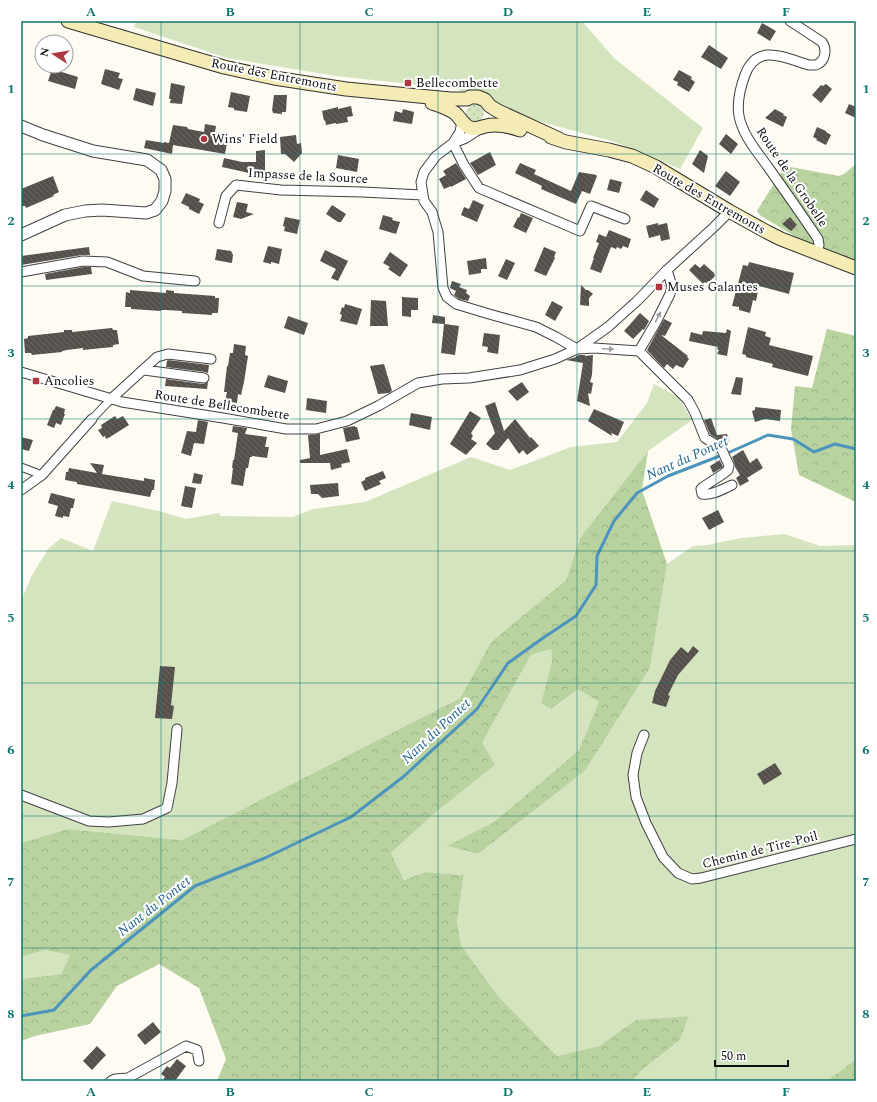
<svg xmlns="http://www.w3.org/2000/svg" width="877" height="1102" font-family="Spectral,serif">
  <style>
    .grass { fill: #d4e4bf }
    .forest { fill: url(#forest-crowns) }
    .garden { fill: url(#garden-dots) }
    .lines { fill: none; stroke-linecap: round; stroke-linejoin: round }
    .stream { stroke: #4c94bd; stroke-width: 3 }
    .building { fill: url(#building-back-hatch) }
    .pedestrian-casing { stroke: #414141; stroke-width: 9 }
    .minor-casing { stroke: #414141; stroke-width: 11 }
    .tertiary-casing { stroke: #414141; stroke-width: 13 }
    .secondary-casing { stroke: #303030; stroke-width: 15 }
    .pedestrian { stroke: #fff; stroke-width: 7 }
    .minor { stroke: #fff; stroke-width: 9 }
    .tertiary { stroke: #fff; stroke-width: 11 }
    .secondary { stroke: #f5ecb5; stroke-width: 13 }
    .oneway { fill: #9f9f9f }
    .grid { fill: none; stroke: #0f766e; stroke-width: 1; stroke-opacity: 0.55 }
    .poi-dot { fill: #ae3741; stroke: #fff; stroke-width: 1.5 }
    .labels { text-anchor: middle; dominant-baseline: central; stroke-width: 4; stroke-linejoin: round; paint-order: stroke }
    .street-label { font-size: 13px; fill: #0e0e0e; stroke: #fff }
    .poi-label { font-size: 13px; fill: #0e0e0e; stroke: #fff; text-anchor: start }
    .water-label { font-size: 14px; font-style: italic; fill: #266792; stroke: #fff }
    .neatline { fill: none; stroke: #0f766e; stroke-width: 1.5 }
    .grid-label { font-size: 13px; text-anchor: middle; font-weight: bold; fill: #0f766e }
  </style>
  <defs>
    <pattern id="forest-crowns" width="20" height="18" patternUnits="userSpaceOnUse"><rect width="20" height="18" fill="#b9d3a0"/><path d="M2 6a3 3 0 1 1 6 0M12 15a3 3 0 1 1 6 0" fill="none" stroke="#9eb489"/></pattern>
    <pattern id="garden-dots" width="8" height="8" patternUnits="userSpaceOnUse"><rect width="8" height="8" fill="#d4e4bf"/><path d="M2 2h.1M6 6h.1" fill="none" stroke="#b5c2a3" stroke-width="1.8" stroke-linecap="round"/></pattern>
    <pattern id="building-back-hatch" width="6" height="6" patternUnits="userSpaceOnUse"><rect width="6" height="6" fill="#56504c"/><path d="M-1 5l2 2M0 0l6 6M5-1l2 2" fill="none" stroke="#696561"/></pattern>
  </defs>
  <rect width="100%" height="100%" fill="#fdfbf2"/>
  <!-- grass -->
  <path class="grass" d="M136 21H582L614 58 703 128 680 169 615 142 531 119 456 89 336 76 227 58 134 27Z
    M654 384 678 397 692 420 648 451 580 538 566 580 491 642 460 698 182 840 67 829 21 843V601L32 575 49 548 61 538 93 551 112 501 159 511 186 519 219 513 220 516 293 517 313 509 365 502 471 457 510 470 571 447 617 442 647 403Z
    M785 534 820 546 856 545V1059L839 1072 826 1081H633L642 1070 680 1040 689 1016 636 1020 599 1046 557 1056 498 996 461 945 457 921 464 875 425 872 404 880 391 853 437 811 482 743 531 655 551 649 552 661 541 703 553 709 578 689 600 702 579 750 494 822 448 846 478 854 585 771 650 668 667 564 693 546 707 545 741 538Z
    M45 950 70 955 61 974 21 979V957Z"/>
  <!-- forest -->
  <path class="forest" d="M856 164V273L761 216 757 211 785 166 839 176 844 174Z
    M827 329 856 336V502L799 475 791 429 795 386 812 388Z
    M648 451 642 490 667 564 650 668 585 771 478 854 447 846 494 822 579 750 599 702 578 689 552 709 541 703 552 661 551 649 531 655 482 743 495 765 437 811 391 853 404 880 425 872 464 875 457 921 461 945 498 996 557 1056 599 1046 636 1020 689 1016 680 1040 642 1070 633 1081H217L226 1059 199 988 159 964 117 986 90 1024 35 1036 21 1041V979L61 974 70 955 45 950 21 957V843L67 829 182 840 460 698 491 642 566 580 580 538Z
    M856 1059V1081H826L839 1072Z"/>
  <!-- garden -->
  <path class="garden" d="M466 113a9 9 0 1 1 18 0a9 9 0 1 1-18 0Z"/>
  <g class="lines">
    <!-- stream -->
    <path class="stream" d="M21 1016 54 1010 91 970 195 886 265 858 351 817 403 777 477 709 508 663 543 638 576 616 596 585 597 556 614 521 637 493 668 476 730 452 768 435 793 439 814 452 835 444 856 449"/>
  </g>
  <!-- building -->
  <path class="building" d="M762 23 776 31 770 41 757 33Z
    M709 45 728 58 721 69 701 57Z
    M52 69 78 77 75 89 48 81Z
    M105 69 120 73 118 78 123 79 119 90 101 84Z
    M679 70 692 77 691 79 695 82 689 92 677 85 678 82 673 80Z
    M171 83 185 86 182 104 170 103 171 99H169Z
    M826 84 832 89 821 103 812 95 821 85 823 86Z
    M136 88 156 93 153 106 133 100Z
    M231 92 250 96 247 112 234 110V108L228 107Z
    M274 95H287L286 112H282V114L273 113V112L272 111Z
    M849 104 856 107V118L845 113Z
    M351 106 353 116 347 117 348 122 336 124V123L326 125 325 120 324 121 322 111 338 107V109Z
    M403 109 414 112 412 124 393 121 395 111 402 113Z
    M775 109 784 114 783 115 787 117 783 127 765 118Z
    M205 124 216 126 215 132 221 133 220 135 228 137 225 154 173 145 172 154 144 148 146 140 164 143V142L169 143 173 125 187 127 188 129 204 132Z
    M817 127 826 131V132L831 135 826 145 816 140 817 139 813 137Z
    M726 134 738 144 731 154 719 144Z
    M296 135 297 144 301 143 302 153 294 162 285 154H281L280 137Z
    M265 150V174H249V173L222 167 224 158 242 162H256V151Z
    M700 150 708 156 704 173 692 164Z
    M490 152 496 165 478 175 470 163Z
    M338 155 359 159 357 172 336 168Z
    M456 163 466 179 451 187V186L444 189 439 179 446 175 443 171Z
    M520 163 536 170 534 174 571 191 579 172 597 175 596 176H597L590 194 582 191 576 204 541 189 542 186 515 173Z
    M726 171 740 182 730 196 715 186Z
    M53 176 59 192 53 195 54 196 26 208 25 206H21V189Z
    M610 179 622 182 619 193 607 190Z
    M646 190 659 199 654 208 640 200Z
    M186 193 200 199 199 202 204 204 199 214 189 209V207L181 203Z
    M473 200 484 205 477 222 461 215 464 207 469 209Z
    M237 202 248 204 246 212 254 214 241 219 233 217Z
    M332 205 346 214 341 222H338L326 214Z
    M521 213 533 218 526 233 513 227 518 217 519 218Z
    M383 215 393 218 392 220 400 222 396 234 379 229Z
    M285 217 300 220 297 234 284 231 285 227 283 226Z
    M790 217 797 225 791 231 782 224Z
    M658 223V225L667 223 670 239 661 241 660 235 649 238 646 226Z
    M609 230 631 239 628 248 623 246 621 249 617 247 616 249 611 247 601 273 590 269 594 258H593L599 243 596 242 599 234 606 237Z
    M268 246 282 249 279 264 271 262V264L263 262Z
    M89 247 90 255H82L21 265V256Z
    M544 247 556 252 554 257 555 258 546 276 534 271Z
    M217 249 231 251 233 255 232 263 215 260Z
    M325 250 348 261 338 281 331 278 336 269 320 261Z
    M390 252 408 265 400 277 388 269 390 267 383 263Z
    M486 258 487 269H481V273L469 275 467 261Z
    M506 259 515 263 507 280 498 276Z
    M749 262 794 273 789 294 759 286 756 301 753 300 750 313 739 310V307L732 306 743 265 748 266Z
    M695 264 700 268 704 264 714 273 715 276 710 281H709L706 283 705 282 703 284 689 270Z
    M83 267H91L92 274 46 280 45 274Z
    M452 281 461 284 459 287 467 290 466 293 470 296 468 301 459 299 454 295 456 291 450 288Z
    M581 285 586 290H588L593 294 589 298V306L580 305Z
    M130 290 166 293V290L174 291V293L215 296V298H219L218 313H212V315L182 313V311L166 310H161V311L131 309V307H125L126 292 130 293Z
    M402 297 418 298V310H411V317L402 316Z
    M371 300 386 301 388 326H370Z
    M552 301 563 307 555 321 545 315Z
    M345 304 362 309 357 325 340 321 342 315 340 314 342 307 344 308Z
    M640 313 649 321 644 330 643 329 633 339 624 331Z
    M433 315 445 317V324L459 326 455 355 441 353 444 324 432 323Z
    M288 316 308 323 304 335 284 328Z
    M664 319 672 323 665 336 661 335 688 356 687 357 689 359 683 368 676 365 673 369 667 364 664 368 647 350Z
    M748 327 766 332 765 336 771 338 769 345 813 356 808 376 772 367 773 364 746 357V355L742 354Z
    M112 328 113 330H117L119 344 113 345V347L83 350V348L67 350 62 351V352L32 355 31 353H25L24 339 28 338V336L64 332V330H72V332Z
    M727 329 731 331 727 356 717 354 719 350 717 349 718 347 689 341 691 332 702 335 703 331 726 333Z
    M484 333 500 335 498 354 487 352 488 347 482 346Z
    M234 344 246 346 245 355 248 356 244 382 241 395 238 394 237 403 225 401 227 392H224L227 366H228L230 353H233Z
    M579 355H585V356L593 355 592 375 590 382 593 383 591 394 588 393 590 406 577 401 583 363 566 360 576 357V356Z
    M168 360 209 365 208 373 205 372 166 367 167 361Z
    M384 364 392 391 389 393 378 394 370 366Z
    M268 375 288 381 285 393 264 387Z
    M736 377 743 378 741 395 731 394Z
    M166 379 203 384 208 382 207 389 165 386Z
    M522 382 529 392 517 401 508 391Z
    M307 398 327 401 326 413 306 410Z
    M495 402 504 431 515 419 530 438 531 437 539 446 527 455 523 450 519 454 508 438 498 450H493L486 444 495 433 485 406Z
    M56 406 65 409 64 414H65L61 425 56 423 54 428 47 425 53 410H54Z
    M755 407 781 410 780 421 765 419 755 422 752 411 755 410Z
    M594 409 624 422 618 436 611 433 612 436 588 421Z
    M470 411 481 418 471 433 473 436 471 439 477 443 466 455 450 444Z
    M411 413 432 417 430 430 409 425Z
    M115 416 117 419 123 416 129 425 110 437 106 439 105 436 103 437 98 430 102 428 101 425Z
    M711 418 717 435 727 434 730 443 722 442 710 434 704 420Z
    M198 420 208 422 204 444 194 443 191 456 181 453 187 431 196 432Z
    M233 426 247 428 245 434 267 437 265 447H269L267 458 252 456V457H250L248 468H246L243 486 231 484 233 468H232L233 460H234L238 433 232 432Z
    M355 426V427H357L360 439 346 442 343 428Z
    M320 434V455L347 449 350 462 341 464 342 467 331 470 330 463H300V460L310 458 308 435Z
    M21 437 33 440 29 451 21 449Z
    M743 450 750 463 757 458 763 468 747 478 749 481 740 486 736 478 740 475 735 467 734 462 732 457Z
    M720 460 723 467 713 473 710 466Z
    M90 463 104 465 102 474 144 481V478L155 480 154 490H152L150 497 77 484V482L65 480 66 472H68L69 468 97 473Z
    M383 471 386 478 379 481 381 484 365 491 361 482 365 480V478Z
    M194 473 203 475 201 484 192 483Z
    M338 483 339 496 322 498 318 494H311L310 485Z
    M185 486 196 488 192 508 181 506Z
    M51 493 75 499 73 508H71L69 517 63 516V518L55 516 58 506 48 503Z
    M718 510 724 522 709 530 702 518Z
    M693 646 699 651 678 675 668 695 670 696 666 707 652 703 655 691 670 660 681 647 688 653Z
    M160 666 175 667 171 705 174 706 172 719 155 718Z
    M775 763 782 774 764 785 757 774Z
    M153 1022 161 1032 145 1045 137 1035Z
    M97 1046 106 1055 92 1070 83 1061Z
    M177 1059 186 1066 175 1081H162L165 1077 161 1074 167 1066 170 1068Z"/>
  <g class="lines">
    <defs>
      <path id="pedestrian" d="M92 419 111 399
        M21 467 42 475"/>
      <path id="minor" d="M790 21 822 42C827 49 826 61 816 65 815 65 810 65 809 65 785 58 757 42 745 75 739 91 735 110 742 126 747 141 759 154 768 167 785 191 802 215 818 239L819 245 817 252
        M481 128 466 138 453 143 436 156 424 172 421 182 424 201 432 212 438 232 443 288 447 297 456 304 489 314 536 327 556 337 577 349 594 348 639 351
        M453 143 464 165 479 188 580 231 591 206 625 219
        M453 143 460 132 462 121
        M219 223 226 196 236 185 281 190 362 192 423 195
        M21 272 83 261 107 262 143 276 195 281
        M639 351 688 400 695 413 705 438 721 448 729 465 728 470 723 474 703 487 701 489 702 494C712 496 723 489 732 485
        M639 351 656 322 670 294 672 286 667 270
        M144 370 204 378
        M21 372 122 402 223 418 286 429H316L347 421 378 406 418 383 442 379 469 378 520 370 555 359 577 349 608 327 637 301 667 270 714 227 725 216 729 211
        M111 399 157 357 168 354 211 359
        M21 490 42 475 92 419
        M644 735 637 753 633 775 636 797 646 823 663 857 678 873 692 879 701 878 856 839
        M21 795 89 821 109 822 143 819 167 808 172 783 177 729
        M128 1078 186 1046 197 1050 199 1061
        M111 1081 115 1079 128 1078 129 1081"/>
      <path id="tertiary" d="M21 126 43 135 93 151 147 160 161 170 165 179V191L162 201 155 210 146 213 102 210 85 211 65 215 21 235"/>
      <path id="secondary" d="M68 21 224 67 274 78 346 89 450 99H467L470 97H478L485 100 490 106 498 111 559 139
        M432 103C441 106 448 108 455 113 461 118 463 126 471 128 477 130 481 127 486 126 498 123 509 126 520 130
        M551 137 566 142 609 150 632 156 656 167 729 211 767 232 781 239 856 268"/>
    </defs>
    <!-- pedestrian casing -->
    <use href="#pedestrian" class="pedestrian-casing"/>
    <!-- minor casing -->
    <use href="#minor" class="minor-casing"/>
    <!-- tertiary casing -->
    <use href="#tertiary" class="tertiary-casing"/>
    <!-- secondary casing -->
    <use href="#secondary" class="secondary-casing"/>
    <!-- pedestrian -->
    <use href="#pedestrian" class="pedestrian"/>
    <!-- minor -->
    <use href="#minor" class="minor"/>
    <!-- tertiary -->
    <use href="#tertiary" class="tertiary"/>
    <!-- secondary -->
    <use href="#secondary" class="secondary"/>
  </g>
  <!-- one-way arrows -->
  <defs><path id="oneway-solid" d="M-6-.8H1V-3.2L6.5 0L1 3.2V.8H-6Z"/></defs>
  <g class="oneway">
    <use href="#oneway-solid" transform="translate(658 317) rotate(-63)"/>
    <use href="#oneway-solid" transform="translate(608 349) rotate(2)"/>
  </g>
  <!-- grid -->
  <path class="grid" d="M161 21V1081M300 21V1081M438 21V1081M577 21V1081M716 21V1081M21 154H856M21 286H856M21 419H856M21 551H856M21 683H856M21 816H856M21 948H856"/>
  <!-- markers -->
  <g class="poi-dot">
    <rect x="404" y="79" width="8" height="8" rx="2"/>
    <circle cx="204" cy="139" r="4"/>
    <rect x="655" y="283" width="8" height="8" rx="2"/>
    <rect x="32" y="377" width="8" height="8" rx="2"/>
  </g>
  <g class="labels">
    <!-- street labels -->
    <g class="street-label">
      <text transform="translate(274 75) rotate(11)">Route des Entremonts</text>
      <text transform="translate(308 176) rotate(3)">Impasse de la Source</text>
      <text transform="translate(792 177) rotate(56)">Route de la Grobelle</text>
      <text transform="translate(709 199) rotate(30)">Route des Entremonts</text>
      <text transform="translate(222 405) rotate(9)">Route de Bellecombette</text>
      <text transform="translate(760 850) rotate(-14)">Chemin de Tire-Poil</text>
    </g>
    <!-- poi labels -->
    <g class="poi-label">
      <text x="416" y="83">Bellecombette</text>
      <text x="212" y="139">Wins' Field</text>
      <text x="667" y="287">Muses Galantes</text>
      <text x="44" y="381">Ancolies</text>
    </g>
    <!-- water labels -->
    <g class="water-label">
      <text transform="translate(687 458) rotate(-24)">Nant du Pontet</text>
      <text transform="translate(436 731) rotate(-43)">Nant du Pontet</text>
      <text transform="translate(154 906) rotate(-38)">Nant du Pontet</text>
    </g>
  </g>
  <!-- border -->
  <rect width="877" height="1102" fill="none" stroke="#ffffff" stroke-width="44"/>
  <!-- north arrow -->
  <g transform="translate(54 54) rotate(282)"><circle r="19" fill="#ffffff" stroke="#9f9f9f"/>
  <path d="M0-3L7 15L0 10L-7 15Z" fill="#ae3741"/>
  <text y="-6" font-size="11" font-weight="bold" text-anchor="middle" fill="#0e0e0e">N</text>
  </g>
  <!-- scale -->
  <path d="M715 1060v6h73v-6" fill="none" stroke="#0e0e0e" stroke-width="2"/>
  <text x="721" y="1060" font-size="12" fill="#0e0e0e" stroke="#ffffff" stroke-width="3" paint-order="stroke">50 m</text>
  <rect x="22" y="22" width="833" height="1058" class="neatline"/>
  <g class="grid-label">
    <text x="91" y="16">A</text>
    <text x="230" y="16">B</text>
    <text x="369" y="16">C</text>
    <text x="508" y="16">D</text>
    <text x="647" y="16">E</text>
    <text x="786" y="16">F</text>
    <text x="11" y="93">1</text>
    <text x="866" y="93">1</text>
    <text x="11" y="225">2</text>
    <text x="866" y="225">2</text>
    <text x="11" y="357">3</text>
    <text x="866" y="357">3</text>
    <text x="11" y="489">4</text>
    <text x="866" y="489">4</text>
    <text x="11" y="622">5</text>
    <text x="866" y="622">5</text>
    <text x="11" y="754">6</text>
    <text x="866" y="754">6</text>
    <text x="11" y="886">7</text>
    <text x="866" y="886">7</text>
    <text x="11" y="1018">8</text>
    <text x="866" y="1018">8</text>
    <text x="91" y="1096">A</text>
    <text x="230" y="1096">B</text>
    <text x="369" y="1096">C</text>
    <text x="508" y="1096">D</text>
    <text x="647" y="1096">E</text>
    <text x="786" y="1096">F</text>
  </g>
</svg>
